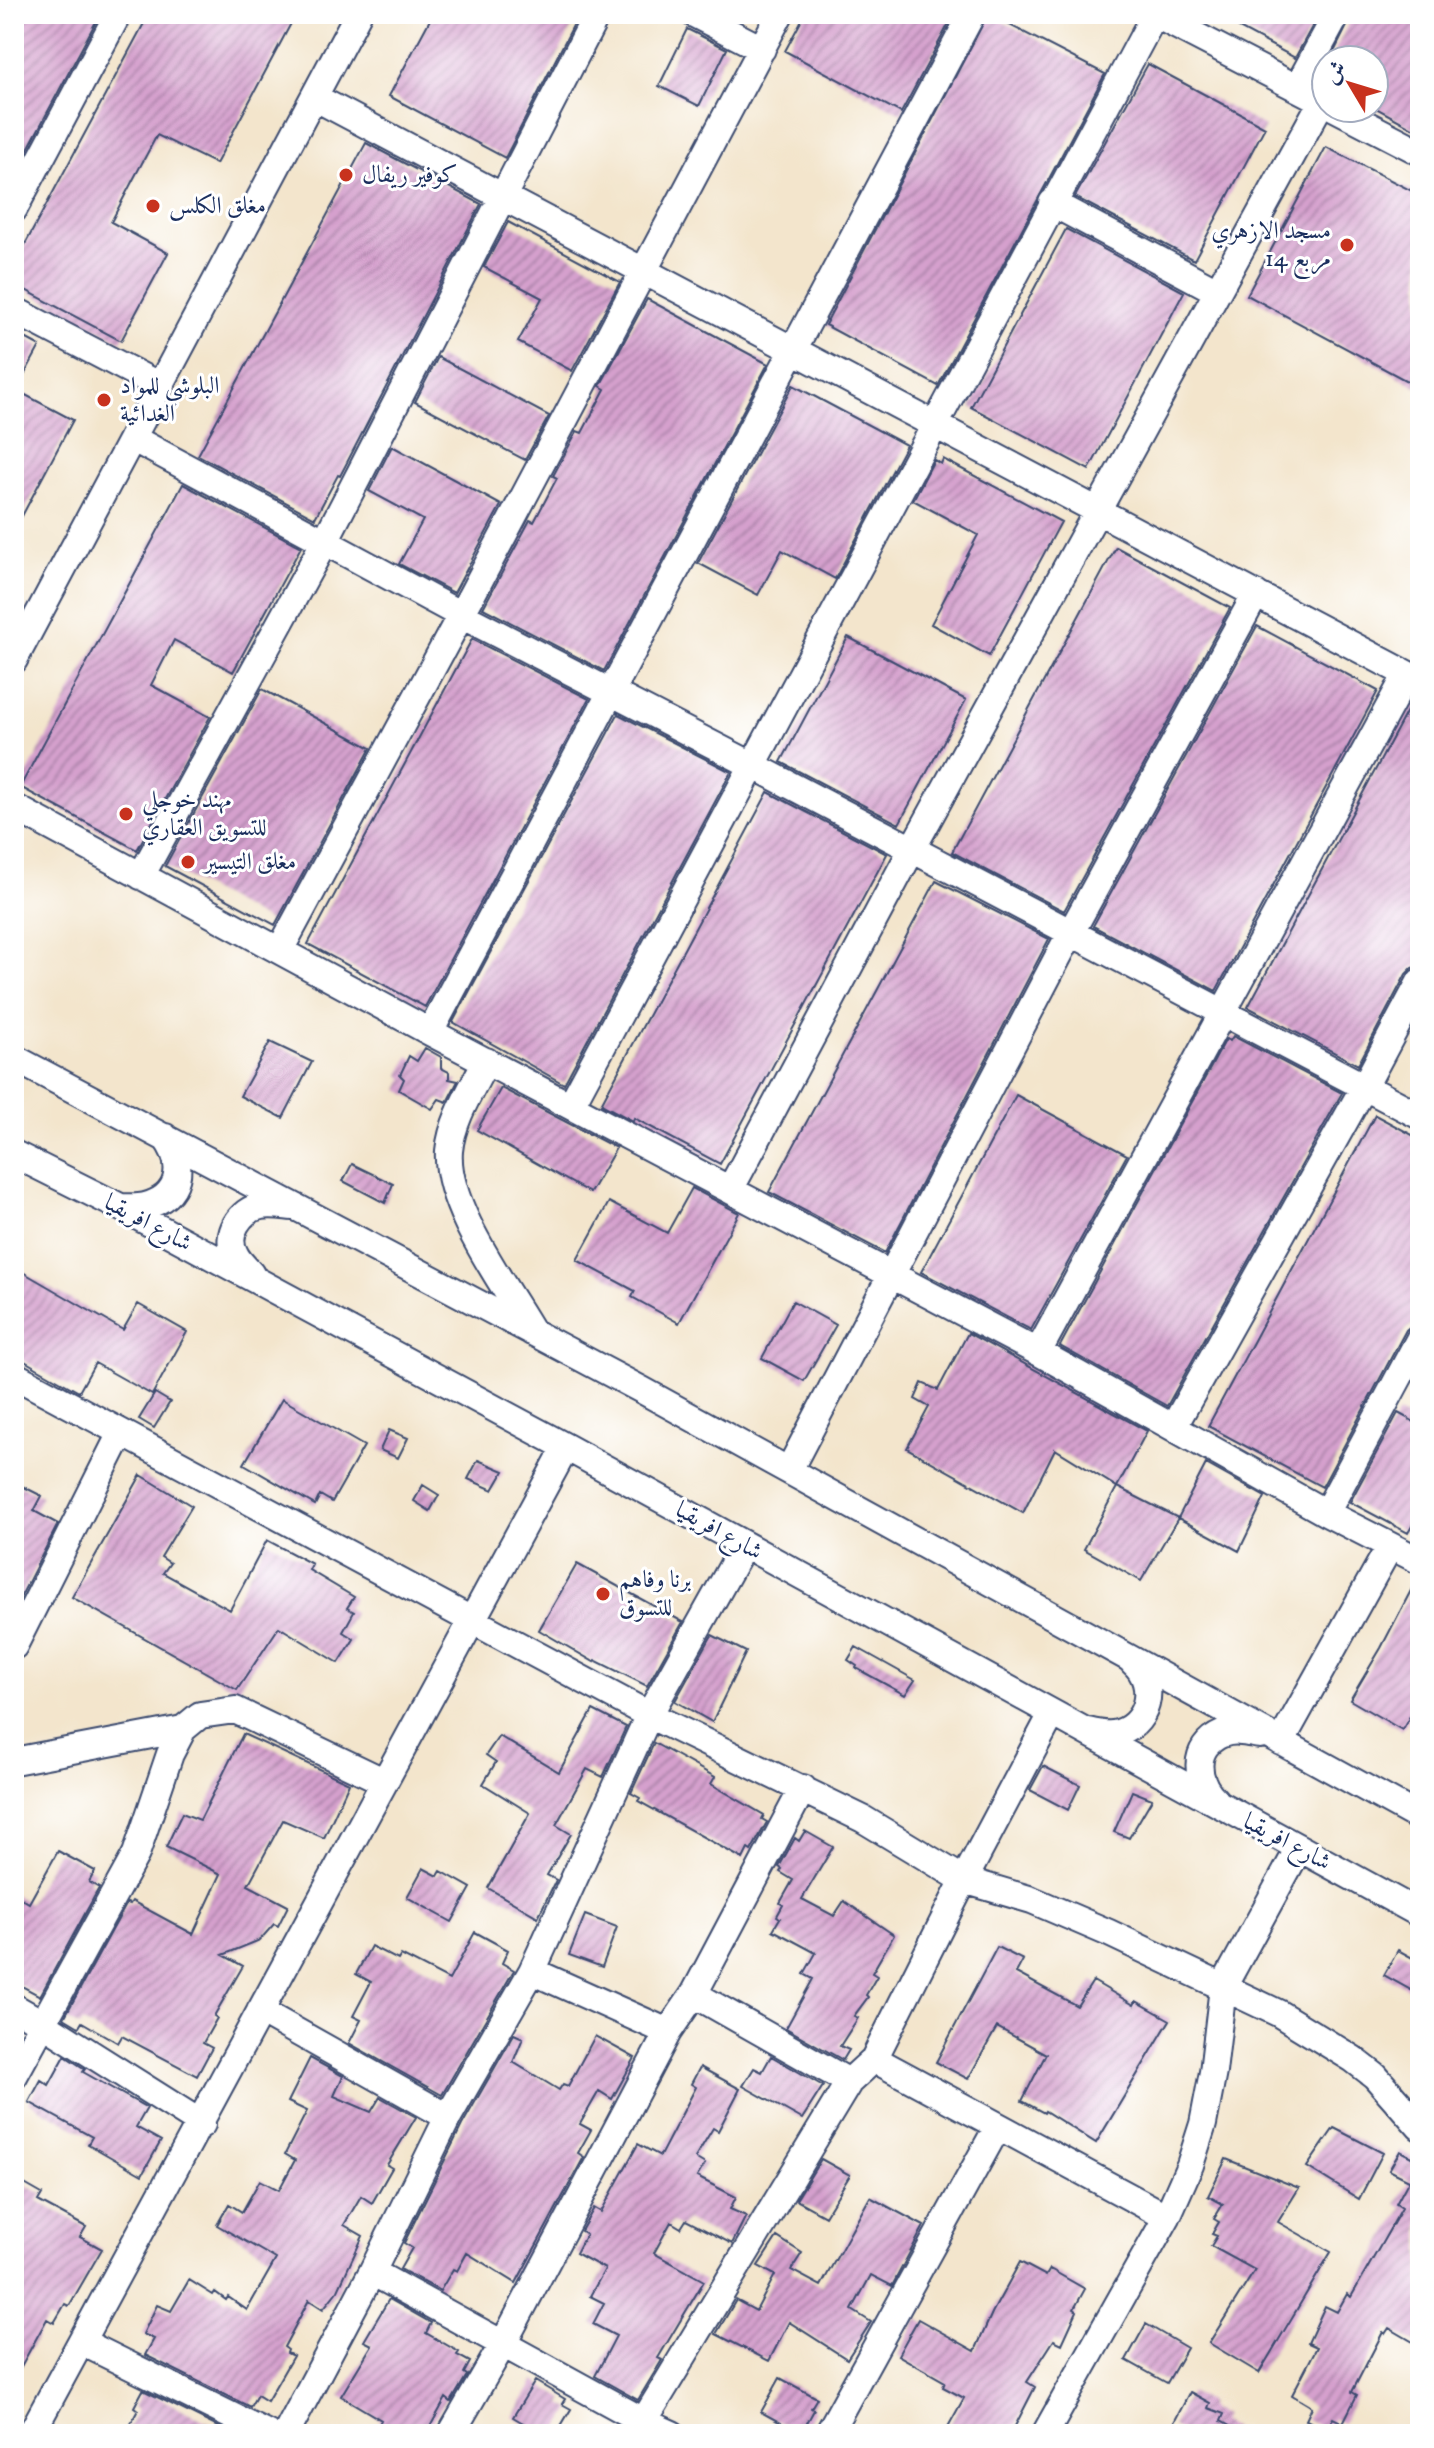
<svg xmlns="http://www.w3.org/2000/svg" width="1434" height="2448" font-family="'IM FELL DW Pica',Amiri,serif">
  <style>
    .building { fill: url(#building-hatch) }
    .lines { fill: none; stroke-linecap: round; stroke-linejoin: round }
    .minor-casing { stroke: #3b4a6e; stroke-width: 30 }
    .minor { stroke: #fff; stroke-width: 26 }
    .poi-dot { fill: #c8321e; stroke: #fff; stroke-width: 3 }
    .labels { text-anchor: middle; dominant-baseline: central; stroke-width: 6; stroke-linejoin: round; paint-order: stroke }
    .poi-label { font-size: 24px; fill: #1b2f5e; stroke: #fff; text-anchor: start }
    .street-label { font-size: 24px; fill: #1b2f5e; stroke: #fff }
  </style>
  <defs>
    <pattern id="building-hatch" width="6" height="6" patternUnits="userSpaceOnUse" patternTransform="scale(2)"><rect width="6" height="6" fill="#d5a0cd"/><path d="M-1 1l2-2M0 6l6-6M5 7l2-2" fill="none" stroke="#ac83aa"/></pattern>
  </defs>
  <rect width="100%" height="100%" fill="#fff"/>
  <filter id="ink" filterUnits="userSpaceOnUse"><feTurbulence type="fractalNoise" baseFrequency=".0125" numOctaves="2"/><feDisplacementMap in="SourceGraphic" scale="16" xChannelSelector="R" yChannelSelector="G"/><feConvolveMatrix kernelMatrix="1 2 1 2 8 2 1 2 1" color-interpolation-filters="sRGB"/></filter>
  <filter id="wash" filterUnits="userSpaceOnUse"><feTurbulence type="fractalNoise" baseFrequency=".006" numOctaves="4" result="noise"/><feDisplacementMap in="SourceGraphic" scale="32" xChannelSelector="R" yChannelSelector="G"/><feGaussianBlur stdDeviation="1.8" result="paint"/><feColorMatrix in="noise" values="0 0 0 0 0 0 0 0 0 0 0 0 0 0 0 0 0 1.4 0 .05"/><feComposite in="paint" operator="in"/></filter>
  <g filter="url(#wash)">
    <rect width="100%" height="100%" fill="#f3e5cc"/>
    <g id="blocks">
      <!-- building -->
      <path class="building" d="M14 14H100L14 175Z
        M149 14H296L216 164 157 135 134 178 111 222 168 253 121 341 14 284V265Z
        M433 14H579L505 158 389 96Z
        M805 14H954L901 113 785 51Z
        M988 14 1105 74 938 386 825 325Z
        M1213 14H1319L1295 58Z
        M1353 14H1420V132L1374 107V60H1330Z
        M687 29 727 49 699 106 659 86Z
        M1148 64 1265 127 1194 260 1075 197Z
        M366 143 481 204 340 476 338 475 315 518 198 455Z
        M1326 147 1420 195V388L1247 295Z
        M508 222 620 282 572 371 518 342 542 298 484 267Z
        M1066 229 1184 292 1089 470 971 407Z
        M647 299 768 364 604 671 483 608 530 520 534 522 557 478 553 476 577 431 582 433 605 389 600 386Z
        M14 332 40 346 16 390 73 420 14 531Z
        M438 357 549 416 525 460 415 402Z
        M793 385 906 445 835 579 782 550 758 595 698 563Z
        M392 446 501 505 454 593 399 564 423 520 369 491Z
        M943 459 1061 522 989 656 931 624 978 535 913 500 934 460 941 464Z
        M183 484 301 547 233 672 174 640 151 685 210 717 137 850 20 787Z
        M1116 547 1230 608 1064 911 952 852Z
        M1257 626 1378 691 1216 991 1093 926Z
        M848 637 966 700 899 824 781 762Z
        M472 639 589 699 425 1007 308 944Z
        M262 689 371 748 275 925 165 866Z
        M1415 696 1420 697V966L1412 968 1406 974 1358 1065 1248 1007Z
        M618 714 731 772 564 1084 453 1022Z
        M768 792 887 854 720 1164 634 1118 633 1121 601 1104Z
        M936 881 1049 939 885 1253 769 1192Z
        M1233 1036 1342 1093 1167 1406 1060 1346 1226 1039 1230 1041Z
        M270 1042 312 1062 283 1118 240 1096Z
        M425 1048 441 1057V1068L449 1072V1079L458 1081 447 1102 439 1099 432 1109 399 1090 404 1079 400 1075 409 1056 417 1061Z
        M501 1088 616 1148 590 1193 477 1130Z
        M1016 1095 1127 1155 1031 1330 921 1272Z
        M1375 1115 1420 1139V1313L1414 1323 1406 1330 1322 1487 1208 1426Z
        M352 1164 393 1184 385 1203 343 1181Z
        M692 1188 739 1213 679 1323 632 1297 635 1291 577 1260 609 1202 667 1233Z
        M14 1267 123 1330 138 1304 187 1332 152 1395 95 1363 79 1392 14 1355Z
        M793 1301 836 1325 804 1381 762 1358Z
        M968 1333 1147 1431 1117 1487 1055 1449 1023 1513 907 1448 929 1407 915 1399 922 1383 938 1390Z
        M155 1393 170 1402 154 1428 139 1419Z
        M282 1399 364 1446 332 1502 320 1495 315 1505 244 1464Z
        M1398 1413 1420 1425V1512L1408 1533 1350 1502Z
        M389 1430 408 1438 398 1458 380 1450Z
        M478 1460 504 1471 493 1490 468 1479Z
        M1206 1464 1265 1497 1239 1551 1178 1518Z
        M141 1475 192 1506 161 1557 170 1563 163 1573 230 1610 267 1540 312 1564 309 1570 354 1597 347 1608 354 1612 343 1632 354 1639 339 1663 279 1627 237 1690 72 1597Z
        M14 1482 42 1496 34 1511 58 1524 20 1598 14 1595Z
        M423 1485 439 1495 430 1511 414 1501Z
        M1117 1487 1178 1518 1141 1581 1084 1549Z
        M577 1564 683 1622 647 1686 595 1660 594 1662 539 1630Z
        M1418 1577 1420 1699 1402 1730 1350 1700 1381 1648Z
        M712 1635 746 1652 712 1722 675 1701Z
        M856 1647 915 1680 905 1695 856 1668 857 1666 848 1660Z
        M593 1710 626 1727 603 1777 587 1769 556 1825 571 1834 547 1875 556 1880 538 1917 488 1888 530 1813 483 1784 496 1762 486 1755 499 1736 559 1772Z
        M243 1734 349 1783 324 1838 283 1820 248 1885 288 1906 278 1926 274 1924 260 1940 223 1955 243 1966 214 2016 217 2018 203 2043 212 2048 197 2076 122 2036 118 2043 82 2022 79 2027 64 2018 127 1903 130 1904 132 1901 193 1934 221 1874 166 1847 182 1813 200 1820Z
        M654 1743 715 1777 711 1784 764 1815 762 1819 767 1822 751 1851 748 1849 743 1859 638 1801 640 1798 631 1793Z
        M1043 1766 1080 1785 1068 1810 1030 1790Z
        M1132 1791 1152 1799 1129 1838 1114 1832Z
        M805 1831 833 1847 802 1899 834 1916 844 1901 894 1935 872 1973 877 1976 866 1995 868 1997 854 2016 858 2018 840 2046 849 2050 843 2060 786 2028 813 1979 804 1974 816 1953 773 1930 780 1918 777 1916 783 1905 780 1903 793 1880 780 1872 782 1869 779 1867 795 1838 799 1841Z
        M58 1851 95 1871 89 1882 99 1888 40 1996 14 1982V1894L29 1903Z
        M423 1868 438 1876 441 1871 471 1888 452 1922 407 1897Z
        M585 1915 617 1927 602 1967 569 1955Z
        M475 1932 508 1950 502 1963 514 1970 442 2095 349 2043 361 2020 353 2016 371 1982 356 1974 371 1946 398 1960 401 1955 449 1980Z
        M997 1947 1023 1960 1016 1973 1077 2006 1093 1981 1134 2005 1136 2001 1170 2020 1096 2143 1045 2111 1044 2113 1022 2101 1046 2054 997 2027 968 2079 936 2062Z
        M1398 1950 1420 1962V1995L1384 1975Z
        M514 2034 523 2038 513 2062 559 2090 563 2084 568 2086 595 2036 635 2058 612 2099 599 2091 580 2124 591 2130 578 2153 584 2157 516 2283 467 2253 457 2271 453 2269 440 2291 400 2269 412 2248 404 2243 462 2125Z
        M65 2056 85 2069 83 2072 147 2108 136 2127 161 2141 142 2175 88 2144 92 2137 29 2102 41 2080 49 2085Z
        M771 2056 823 2086 802 2119 743 2086 754 2068 762 2072Z
        M310 2058 343 2076 334 2096 371 2112 380 2097 416 2117 387 2165 392 2168 372 2203 361 2196 344 2225 363 2236 338 2290 323 2309 309 2300 284 2347 288 2350 287 2353 293 2356 267 2401 257 2395 250 2407 145 2355 154 2339 143 2334 157 2305 171 2311 189 2280 213 2295 215 2292 226 2300 228 2297 247 2310 276 2259 217 2225 229 2204 242 2212 260 2180 279 2190 295 2160 285 2154 307 2111 288 2102Z
        M700 2067 740 2089 718 2131 713 2128 695 2158 705 2164 697 2177 736 2197 730 2209 746 2216 732 2244 686 2220 681 2228 671 2222 654 2253 704 2281 658 2358 662 2360 638 2400 595 2376 616 2336 593 2324 604 2303 590 2296 605 2269 576 2253 586 2234 581 2231 594 2208 601 2212 638 2144 660 2156 696 2087 691 2084Z
        M1334 2128 1383 2153 1359 2199 1307 2167Z
        M1400 2151 1419 2161 1420 2158V2346L1389 2328 1385 2334 1383 2332 1352 2392 1357 2395 1343 2423 1333 2418 1327 2430 1306 2420 1312 2407 1292 2395 1317 2347 1308 2343 1325 2306 1337 2312 1347 2294 1351 2297 1402 2208 1396 2204 1409 2180 1389 2170Z
        M821 2159 850 2175 825 2216 796 2200Z
        M1226 2159 1299 2188 1278 2222 1331 2252 1259 2373 1209 2343 1255 2270 1211 2246 1217 2236 1212 2234 1219 2222 1214 2219 1223 2204 1208 2196Z
        M14 2178 42 2194 38 2201 86 2227 80 2237 102 2249 69 2306 65 2304 54 2323 47 2319 14 2379Z
        M870 2197 924 2226 892 2286 871 2275 852 2310 871 2322 847 2359 789 2322 769 2361 716 2334 736 2300 756 2311 775 2275 758 2266 777 2237 802 2253 791 2270 821 2286Z
        M1020 2262 1046 2276 1050 2269 1085 2289 1074 2309 1077 2311 1062 2344 1054 2340 1027 2382 1035 2387 1011 2434H944L964 2398 943 2387 945 2382 898 2355 918 2319 975 2351 992 2313Z
        M389 2299 431 2323 426 2333 459 2352 457 2355 470 2362 464 2373 467 2375 451 2402 446 2398 426 2434H374L381 2420 341 2396 372 2345 364 2341Z
        M1146 2324 1187 2348 1167 2383 1126 2360Z
        M780 2378 817 2398 811 2408 814 2410 801 2434 761 2412Z
        M535 2381 565 2399 562 2404 571 2409 556 2434H542L513 2417Z
        M143 2390 232 2434H125L138 2410 134 2407Z
        M1190 2392 1210 2403 1208 2408 1224 2414 1221 2421 1244 2434H1187L1172 2426Z"/>
    </g>
  </g>
  <g filter="url(#ink)">
    <use href="#blocks" fill-opacity="0" stroke="#3b4a6e" stroke-width="2"/>
    <g class="lines">
      <defs>
        <path id="minor" d="M694 14 762 49
          M1154 14 1326 103
          M1297 88 1337 14
          M314 97 1420 681
          M1335 108 1420 152
          M1052 203 1217 291
          M14 209 118 14
          M14 310 160 386
          M132 438 461 615 754 766 1420 1116
          M14 660 358 14
          M14 807 430 1032 1038 1352 1326 1513 1420 1561
          M141 876 325 541 597 14
          M280 950 461 615 780 14
          M430 1032 972 14
          M14 1058 642 1390 1420 1818
          M486 1061C472 1089 452 1119 449 1151 445 1206 504 1284 532 1332
          M571 1105 1155 14
          M14 1154 120 1207 566 1447 1420 1914
          M731 1188 911 851 1322 101
          M120 1207C128 1207 137 1208 145 1206 181 1197 186 1164 165 1137
          M251 1274C246 1268 238 1261 235 1254 224 1235 240 1210 261 1206 271 1204 282 1206 293 1207
          M1038 1352 1407 674
          M14 1375 649 1715 863 1819 964 1880 1032 1900 1109 1933 1278 2013 1353 2059 1375 2076 1420 2127
          M1174 1426 1364 1087 1420 982
          M789 1470 1070 934 1256 594
          M1326 1513 1420 1338
          M14 1646 121 1433
          M1088 1731C1096 1733 1104 1735 1113 1734 1148 1729 1159 1684 1133 1662
          M1281 1742 1390 1546
          M14 1761 183 1729
          M1216 1801C1195 1781 1191 1747 1222 1734 1235 1729 1248 1733 1260 1735
          M532 1971 668 2032
          M694 1994 849 2082 874 2059 1167 2217
          M14 2007 44 2024 202 2124
          M260 2011 448 2117
          M874 2059 964 1880 1052 1714
          M14 2076 136 1854 170 1754 183 1729 200 1715 235 1710 383 1781
          M372 2272 643 2421 672 2434
          M82 2342 268 2434
          M31 2434 566 1447
          M286 2434 372 2272 448 2117 532 1971 649 1715 744 1545
          M451 2434 503 2344 668 2032 694 1994 803 1788
          M636 2434 849 2082
          M828 2434 998 2126
          M1045 2434 1167 2217 1190 2165 1203 2124 1213 2072 1223 1987 1299 1848"/>
      </defs>
      <!-- minor casing -->
      <use href="#minor" class="minor-casing"/>
      <!-- minor -->
      <use href="#minor" class="minor"/>
    </g>
  </g>
  <!-- markers -->
  <g class="poi-dot">
    <circle cx="346" cy="175" r="8"/>
    <circle cx="153" cy="206" r="8"/>
    <circle cx="1347" cy="245" r="8"/>
    <circle cx="104" cy="400" r="8"/>
    <circle cx="126" cy="814" r="8"/>
    <circle cx="188" cy="862" r="8"/>
    <circle cx="603" cy="1594" r="8"/>
  </g>
  <g class="labels">
    <!-- poi labels -->
    <g class="poi-label">
      <text x="362" y="175">كوفير ريفال</text>
      <text x="169" y="206">مغلق الكلس</text>
      <text x="1331" y="231" text-anchor="end">مسجد الازهري<tspan x="1331" dy="28">مربع 14</tspan></text>
      <text x="120" y="386">البلوشي للمواد<tspan x="120" dy="28">الغدائية</tspan></text>
      <text x="142" y="800">مهند خوجلي<tspan x="142" dy="28">للتسويق العقاري</tspan></text>
      <text x="204" y="862">مغلق التيسير</text>
      <text x="619" y="1580">برنا وفاهم<tspan x="619" dy="28">للتسوق</tspan></text>
    </g>
    <!-- street labels -->
    <g class="street-label">
      <text transform="translate(148 1223) rotate(28)">شارع افريقيا</text>
      <text transform="translate(719 1531) rotate(29)">شارع افريقيا</text>
      <text transform="translate(1287 1842) rotate(28)">شارع افريقيا</text>
    </g>
  </g>
  <!-- margin -->
  <rect width="1434" height="2448" fill="none" stroke="#fff" stroke-width="48"/>
  <!-- north arrow -->
  <g transform="translate(1350 84) rotate(308)"><circle r="38" fill="#ffffff" stroke="#a4acbf" stroke-width="2"/>
  <path d="M0-6L14 30L0 20L-14 30Z" fill="#c8321e"/>
  <text y="-12" font-size="22" font-weight="bold" text-anchor="middle" fill="#1b2f5e">ش</text>
  </g>
</svg>
